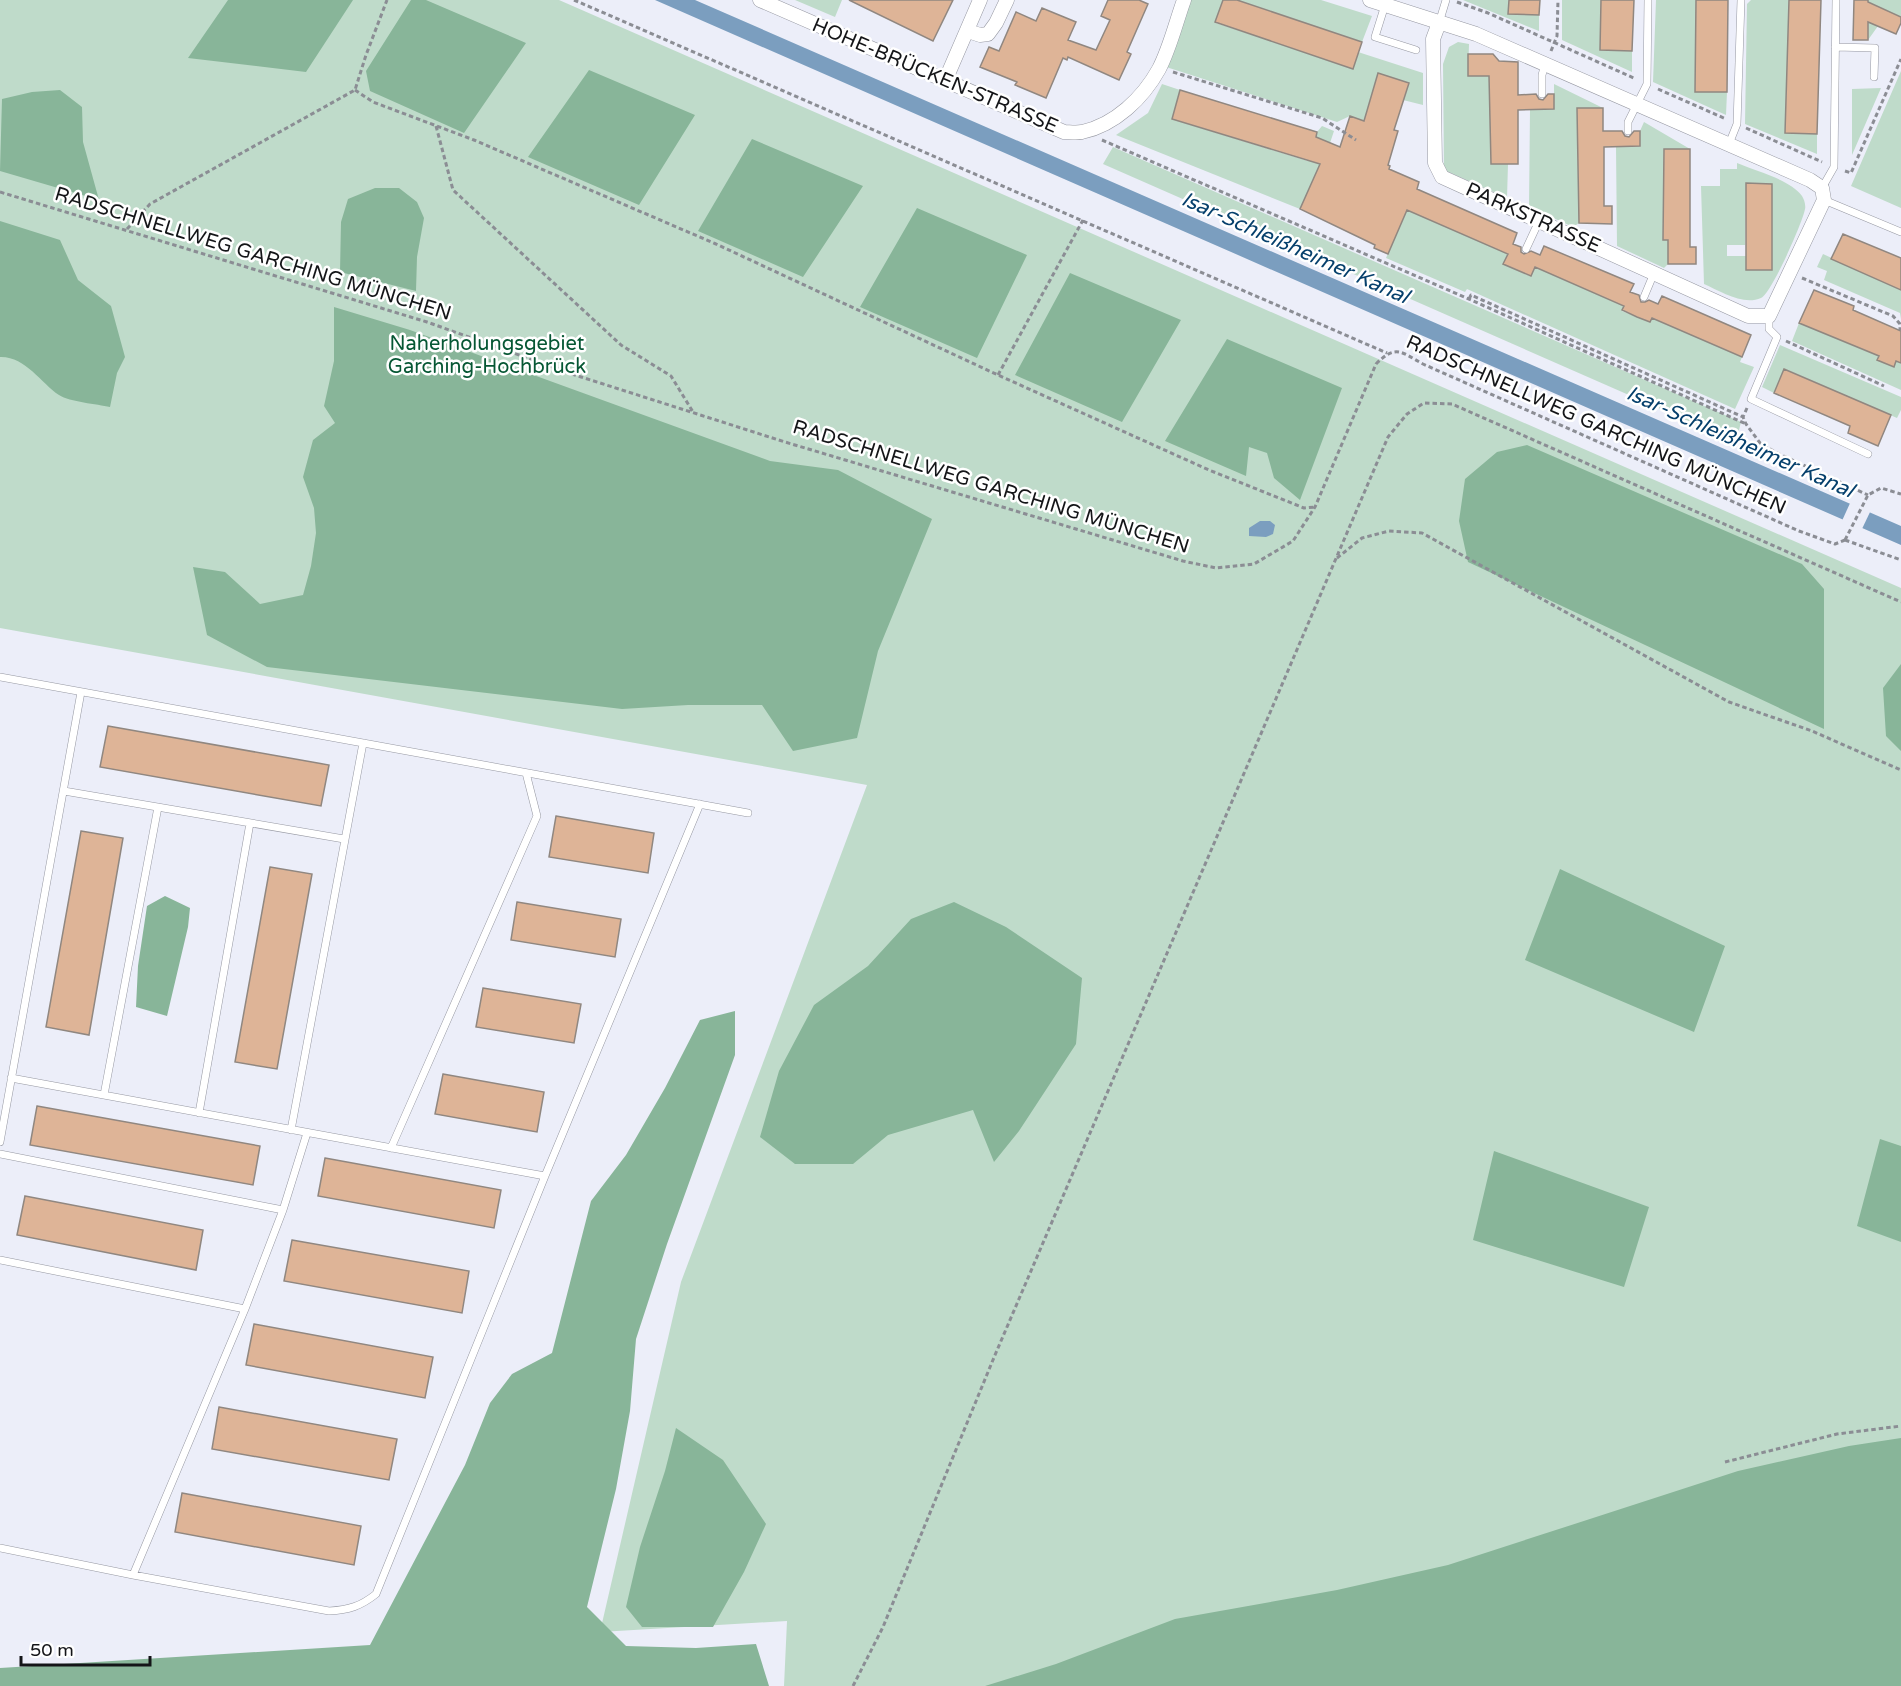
<svg xmlns="http://www.w3.org/2000/svg" width="1901" height="1686" font-family="'Varela Round',sans-serif">
  <style>
    .green { fill: #bfdbca; fill-rule: evenodd }
    .forest { fill: #88b599 }
    .water { fill: #7b9ebf }
    .pier { fill: #eceef9 }
    .building { fill: #deb497; stroke: #908780; stroke-width: 1.5 }
    .lines { fill: none; stroke-linecap: round; stroke-linejoin: round }
    .service-casing { stroke: #9698a2; stroke-width: 8 }
    .minor-casing { stroke: #9698a2; stroke-width: 15 }
    .path { stroke: #8b8d94; stroke-width: 3; stroke-dasharray: 4.5 3; stroke-linecap: butt }
    .service { stroke: #fff; stroke-width: 7 }
    .minor { stroke: #fff; stroke-width: 14 }
    .labels { text-anchor: middle; dominant-baseline: central; stroke-width: 5; stroke-linejoin: round; paint-order: stroke }
    .street-label { font-size: 20px; fill: #141518; stroke: #fff }
    .park-label { font-size: 20px; fill: #065734; stroke: #fff }
    .water-label { font-size: 21px; font-style: italic; fill: #06406c; stroke: #fff }
  </style>
  <rect width="100%" height="100%" fill="#eceef9"/>
  <!-- green -->
  <path class="green" d="M0 0H559L1901 588V1686H784L787 1621 600 1632 681 1282 867 785 0 628Z
    M795 0H842L835 17Z
    M1190 0H1223L1216 23 1353 68 1358 52 1423 73V105L1403 100 1409 83 1379 74 1364 121 1350 116 1337 122 1163 66Z
    M1237 0H1321L1372 16 1362 42Z
    M1463 0H1510V14L1539 15V31Z
    M1562 0H1601L1600 50 1632 51V72L1562 40Z
    M1656 0H1696L1695 92H1727L1726 115 1653 82Z
    M1751 0H1789L1785 132 1817 134V154L1745 124 1747 4Z
    M1868 0H1901V17L1885 10 1878 26 1868 40Z
    M1458 42 1469 44 1468 76H1492L1518 109V127H1491V164H1508L1507 198 1444 170 1443 64 1449 47Z
    M1901 71V208L1851 186Z
    M1162 84 1180 90 1172 119 1308 161 1317 132 1322 126 1334 131 1330 143 1300 209 1116 135 1148 113Z
    M1554 84 1603 108 1577 109 1579 223 1573 227 1529 207 1530 110 1554 109Z
    M1881 88 1852 155V89Z
    M1644 122 1690 149H1664L1663 239 1668 240V264L1664 268 1617 246 1616 147 1640 146V131Z
    M1113 147 1741 422 1736 442 1103 164Z
    M1737 163C1756 171 1791 180 1802 196 1804 199 1806 205 1805 209 1803 222 1771 294 1761 298 1743 306 1720 291 1704 284L1701 186H1720V169H1737ZM1746 183 1772 184V270H1746V256H1727V245H1745Z
    M1407 210 1508 254 1504 264 1530 276 1535 267 1624 306 1622 311 1650 322 1652 318 1742 357 1740 362 1754 367 1735 409 1467 289 1465 292 1386 258Z
    M1823 254 1901 290V319L1900 313 1824 280 1827 271 1817 267Z
    M1799 323 1866 351 1880 353 1877 360 1893 367 1896 361 1901 363V390L1792 341Z
    M1780 345 1901 397V410L1897 418 1785 369 1774 393 1762 387Z"/>
  <!-- forest -->
  <path class="forest" d="M228 0H353L306 72 188 58Z
    M411 0H426L526 43 464 133 370 91 366 71Z
    M589 70 695 115 639 205 528 157Z
    M60 90 82 107 83 142 99 200 0 171 2 99 32 92Z
    M752 139 863 186 803 277 698 231Z
    M375 188H399L417 202 424 218 417 257 416 291 340 272 341 222 348 199Z
    M917 208 1027 255 977 358 860 307Z
    M0 221 60 240 78 280 111 306 125 357 117 373 110 407C97 404 70 402 59 395 41 383 25 356 0 357Z
    M1070 273 1181 320 1122 422 1015 375Z
    M334 307 410 330 770 461 838 470 932 519 878 651 857 738 793 751 762 705H688L622 709 267 667 207 635 193 567 225 572 260 604 303 595 311 566 316 533 314 508 303 477 313 440 335 423 324 406 334 361Z
    M1227 339 1342 388 1300 500 1274 478 1267 453 1249 447 1246 476 1165 441Z
    M1527 445 1802 564 1824 589V729L1468 562 1459 521 1465 479 1497 452Z
    M1901 664V751L1886 736 1883 688Z
    M1560 869 1725 946 1694 1032 1525 960Z
    M165 896 190 908 188 927 167 1016 136 1007 138 966 147 906Z
    M954 902 1006 927 1082 978 1076 1044 1019 1131 994 1162 973 1110 888 1135 853 1164H795L760 1137 779 1071 814 1005 868 966 911 919Z
    M735 1011V1055L667 1244 636 1339 630 1411 616 1489 587 1607 626 1646 696 1648 756 1644 769 1686H0V1668L370 1645 465 1465 490 1403 512 1374 552 1353 591 1201 626 1155 665 1088 700 1020Z
    M1880 1139 1901 1146V1242L1857 1226Z
    M1494 1151 1649 1207 1624 1287 1473 1240Z
    M676 1428 723 1460 766 1524 744 1572 713 1627H642L626 1607 640 1547 665 1471Z
    M1901 1438V1686H985L1056 1664 1175 1619 1337 1590 1448 1565 1738 1471 1849 1446Z"/>
  <!-- water -->
  <path class="water" d="M655 0H695L1901 526V545Z
    M1260 521H1270L1275 525 1273 534 1266 537 1249 536V528Z"/>
  <!-- pier -->
  <path class="pier" d="M1851 501 1871 510 1861 531 1841 523Z"/>
  <!-- building -->
  <path class="building" d="M849 0H953L933 41Z
    M1108 0H1139L1148 4 1127 52 1131 54 1119 80 1068 57 1067 60 1063 58 1046 98 1015 85 1017 82 980 67 989 47 999 51 1016 12 1036 21 1042 8 1076 22 1068 40 1096 50 1110 20 1101 16Z
    M1223 0H1237L1362 42 1353 69 1215 22Z
    M1509 0H1540L1539 15 1508 14Z
    M1601 0H1634L1632 51 1600 50Z
    M1696 0H1728L1727 92H1695Z
    M1789 0H1821L1817 134 1785 133Z
    M1854 0H1868V2L1901 17V23L1896 34 1868 22V40H1853Z
    M1468 54H1493L1499 61 1518 62V95L1536 94 1539 99 1543 100 1548 94H1554V109L1518 110V164H1491L1489 76H1468Z
    M1378 73 1409 83 1394 130 1398 131 1388 165 1390 166 1389 169 1419 182 1417 189 1517 233 1513 244 1521 247V252L1524 254 1531 251 1540 255 1544 246 1634 284 1630 292 1639 295 1641 302H1645L1649 300 1658 304 1662 296 1751 335 1742 357 1652 318 1650 322 1637 317 1622 310 1624 306 1535 267 1531 276 1503 264 1508 254 1407 210 1388 254 1374 248 1375 245 1300 209 1320 164 1172 119 1180 90 1317 132 1316 137 1340 147 1350 116 1364 121Z
    M1577 108H1603V131H1622L1625 136 1629 137 1634 131H1640V146L1604 147V206H1612V224L1579 223Z
    M1664 149H1690V247H1696V264H1668V240H1663Z
    M1746 183 1772 184V270H1746Z
    M1843 234 1901 258V290L1831 259Z
    M1814 290 1854 306 1853 310 1901 331V363L1896 361 1894 367 1877 360 1879 356 1799 323Z
    M1784 369 1891 415 1878 446 1848 433 1850 426 1774 393Z
    M108 726 329 765 321 806 100 767Z
    M556 816 654 833 648 873 549 857Z
    M81 831 123 838 89 1035 46 1027Z
    M270 867 312 874 277 1069 235 1062Z
    M517 902 621 919 615 957 511 940Z
    M483 988 581 1004 574 1043 476 1027Z
    M443 1074 544 1092 537 1132 435 1114Z
    M37 1106 260 1146 253 1185 30 1145Z
    M325 1158 501 1190 494 1228 318 1196Z
    M25 1196 203 1230 196 1270 17 1235Z
    M292 1240 469 1271 462 1313 284 1281Z
    M254 1324 433 1357 425 1398 246 1365Z
    M219 1407 397 1439 389 1480 212 1449Z
    M182 1493 361 1526 354 1565 175 1532Z"/>
  <g class="lines">
    <defs>
      <path id="service" d="M1385 5 1375 37 1416 50
        M1439 23 1446 0
        M1835 47 1875 48 1874 77
        M1542 94V75L1545 64
        M1628 131V122L1647 84 1648 0
        M1729 144 1737 124 1741 0
        M1822 188 1834 167 1836 0
        M1824 200 1901 232
        M1526 249 1539 221
        M1644 297 1654 273
        M1769 316V329L1777 337 1751 399 1868 454
        M0 677 748 813
        M64 791 344 839
        M11 1078 545 1176
        M104 1095 158 807
        M199 1113 250 823
        M291 1130 363 743
        M0 1142 81 692
        M391 1148 537 816 526 773
        M0 1154 283 1210
        M0 1260 245 1309
        M0 1548 133 1575 329 1611C349 1610 361 1606 376 1594L545 1176 700 804
        M133 1575 245 1309 283 1210 307 1133"/>
      <path id="minor" d="M760 0 1064 132C1069 132 1076 133 1082 132 1115 125 1143 98 1159 69 1170 48 1176 22 1184 0
        M1370 0 1476 34 1810 180 1822 188 1824 200 1769 316H1748L1442 177 1435 163 1433 39 1439 23
        M968 31 980 35 988 34 996 23 1007 0
        M945 81 980 0"/>
    </defs>
    <!-- service casing -->
    <use href="#service" class="service-casing"/>
    <!-- minor casing -->
    <use href="#minor" class="minor-casing"/>
    <!-- path -->
    <path class="path" d="M574 0 1387 353
      M1457 2 1488 13 1636 79
      M1551 51 1557 36 1558 0
      M1173 72 1322 118 1356 140
      M1658 89 1726 119
      M355 90 373 102 474 140 716 244 998 375 1209 470 1304 508 1315 507
      M436 126 453 190 621 345 671 376 693 412
      M1746 128 1822 162
      M1102 140 1469 299 1746 424
      M1845 171 1851 173 1901 59
      M0 192 427 322 575 375 785 442 1183 561 1216 568 1254 564 1293 541 1315 507 1376 364C1396 344 1401 352 1423 364L1799 531 1835 544 1845 540
      M127 229 150 204 355 90 366 55 387 0
      M1802 278 1893 316 1900 324V330
      M1469 299 1471 295 1743 417
      M1786 341 1884 386
      M998 375 1083 220
      M1747 408 1743 417 1746 424 1760 443 1775 452 1868 495
      M1845 540 1868 495 1881 488 1901 494
      M1845 540 1901 560
      M1337 558 1362 538 1389 531 1422 533 1729 702 1812 731 1901 770
      M1725 1462 1837 1434 1901 1426
      M853 1686 883 1627 995 1355 1388 437 1407 414 1424 403 1452 404 1901 602"/>
    <!-- service -->
    <use href="#service" class="service"/>
    <!-- minor -->
    <use href="#minor" class="minor"/>
  </g>
  <g class="labels">
    <!-- street labels -->
    <g class="street-label">
      <text transform="translate(935 76) rotate(23)">HOHE-BRÜCKEN-STRASSE</text>
      <text transform="translate(1533 218) rotate(24)">PARKSTRASSE</text>
      <text transform="translate(253 254) rotate(17)">RADSCHNELLWEG GARCHING MÜNCHEN</text>
      <text transform="translate(1596 425) rotate(24)">RADSCHNELLWEG GARCHING MÜNCHEN</text>
      <text transform="translate(991 487) rotate(17)">RADSCHNELLWEG GARCHING MÜNCHEN</text>
    </g>
    <!-- park labels -->
    <g class="park-label">
      <text x="487" y="344">Naherholungsgebiet<tspan x="487" dy="23">Garching-Hochbrück</tspan></text>
    </g>
    <!-- water labels -->
    <g class="water-label">
      <text transform="translate(1295 248) rotate(24)">Isar-Schleißheimer Kanal</text>
      <text transform="translate(1740 442) rotate(24)">Isar-Schleißheimer Kanal</text>
    </g>
  </g>
  <!-- scale -->
  <path d="M21 1656v9h129v-9" fill="none" stroke="#141518" stroke-width="3"/>
  <text x="30" y="1656" font-size="18" fill="#141518" stroke="#ffffff" stroke-width="4.5" paint-order="stroke">50 m</text>
</svg>
